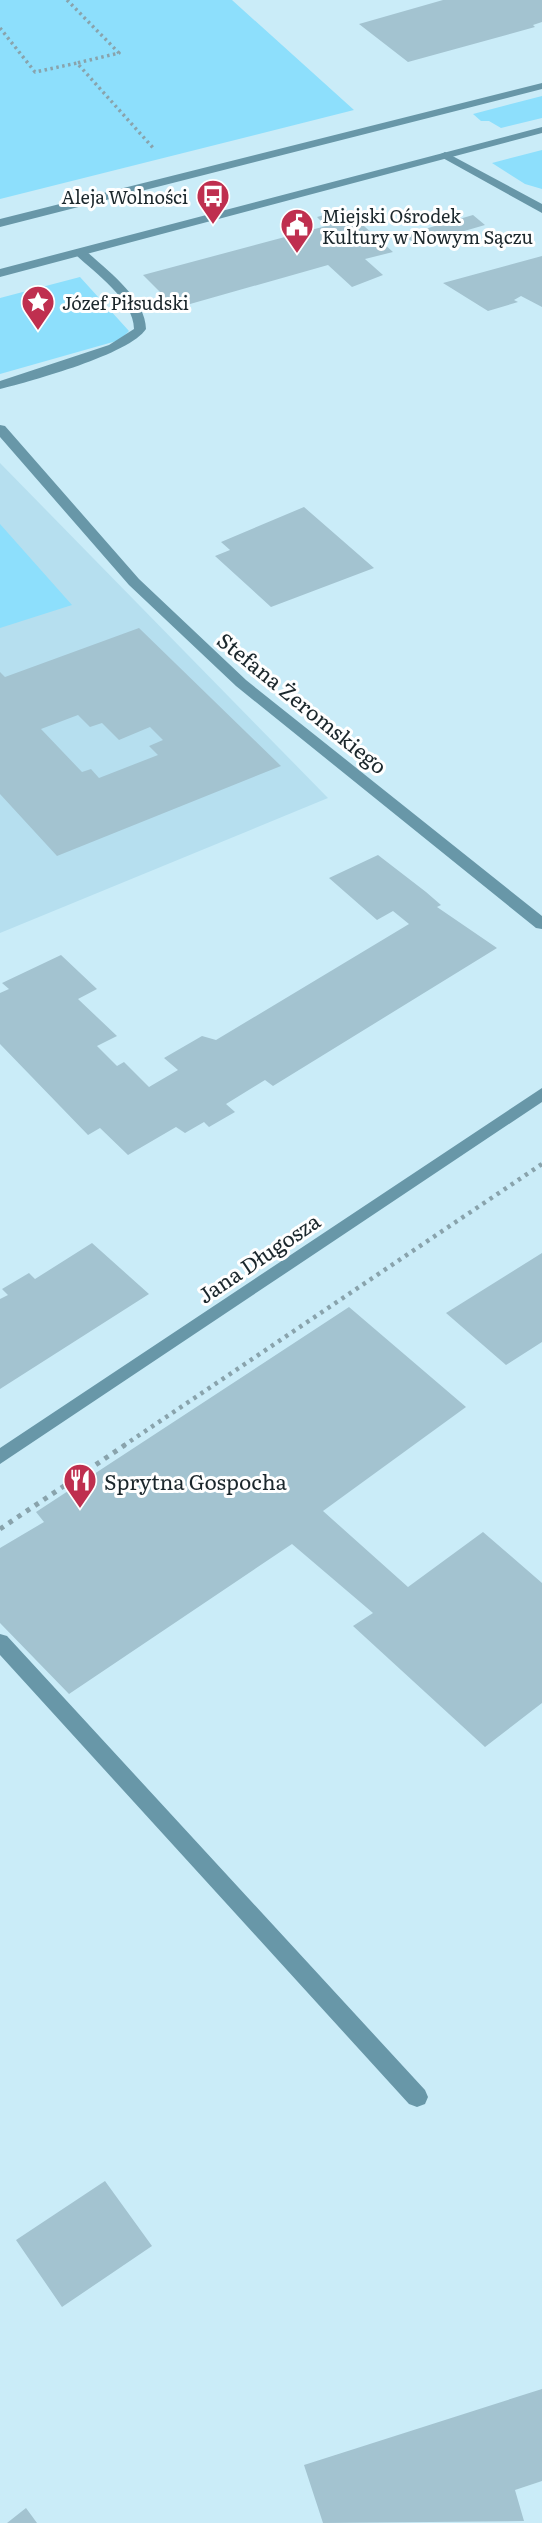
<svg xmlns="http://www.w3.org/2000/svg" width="542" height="2523" font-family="Literata,serif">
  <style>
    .built { fill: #b6dfef }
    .green { fill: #8ddffc }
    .building { fill: #a3c3d0; fill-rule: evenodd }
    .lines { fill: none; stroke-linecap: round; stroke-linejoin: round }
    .path-far2 { stroke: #89a3ac; stroke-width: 3.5; stroke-dasharray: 2.5 3.5; stroke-linecap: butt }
    .path-far1 { stroke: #89a3ac; stroke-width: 4.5; stroke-dasharray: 3.5 5; stroke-linecap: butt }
    .path { stroke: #89a3ac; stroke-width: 5; stroke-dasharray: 4.5 6; stroke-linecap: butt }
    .service { fill: #6897a8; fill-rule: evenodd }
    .minor { fill: #6897a8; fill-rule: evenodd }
    .tertiary { fill: #6897a8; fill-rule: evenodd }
    .labels { text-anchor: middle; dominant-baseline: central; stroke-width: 6; stroke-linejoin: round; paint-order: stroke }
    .far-poi-label { font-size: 18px; fill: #1b272c; stroke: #fff; text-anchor: start }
    .street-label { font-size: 21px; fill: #1b272c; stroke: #fff }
    .poi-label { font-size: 21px; fill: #1b272c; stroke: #fff; text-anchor: start }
  </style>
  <rect width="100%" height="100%" fill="#caecf8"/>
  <!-- built -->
  <path class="built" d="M0 463 328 798 0 933Z"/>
  <!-- green -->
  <path class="green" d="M0 0H232L354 110 0 199Z
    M542 96V118L501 128 489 121H481L473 114Z
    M542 150V189L525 184 492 163Z
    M80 277 129 331 120 340 0 374V298Z
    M0 524 72 605 0 628Z"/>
  <!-- building -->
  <path class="building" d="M443 0H542V22L533 25 535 27 408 62 359 24Z
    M345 209 393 252 365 259 383 275 352 287 328 265 176 308 143 275 326 226 317 217Z
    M473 215 485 225 416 245 404 235Z
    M542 256V307L521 296 514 300 518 302 488 311 443 283Z
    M304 507 374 568 271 607 215 556 230 550 221 542Z
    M139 628 281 766 57 856 0 794V672L5 677ZM78 715 90 727 102 723 119 740 150 727 163 740 149 746 158 755 99 778 91 769 82 772 41 729Z
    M378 855 426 892 441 905 437 907 497 948 273 1086 265 1080 226 1104 235 1112 209 1127 204 1122 185 1133 176 1127 128 1155 100 1128 88 1135 0 1044V993L9 989 2 983 61 955 97 989 78 999 117 1036 97 1046 117 1066 124 1062 149 1087 178 1070 164 1058 202 1036 216 1040 409 924 393 911 377 920 329 878Z
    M92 1243 149 1294 0 1389V1299L8 1295 2 1289 29 1273 35 1279Z
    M542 1253V1342L506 1365 446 1313Z
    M349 1307 466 1407 323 1511 408 1587 483 1532 542 1583V1703L485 1747 353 1626 373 1613 292 1544 69 1694 0 1623V1548L44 1522 36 1512Z
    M105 2181 152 2246 62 2307 16 2240Z
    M542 2389V2481L515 2490 524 2521 323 2523 304 2465Z
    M26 2508 37 2523H7Z"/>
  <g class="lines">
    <!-- path-far2 -->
    <path class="path-far2" d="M67 0 119 53 77 63
      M0 28 35 72 77 63 155 150"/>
    <!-- path-far1 -->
    <path class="path-far1" d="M123 1446 542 1164"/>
    <!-- path -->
    <path class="path" d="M0 1529 125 1445"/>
    <!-- service -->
    <path class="service" d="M76 249H84C105 269 146 298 146 329 130 354 32 381 0 389V381L109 345 134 329C134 300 95 273 76 255Z
      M0 1634 7 1636 425 2090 428 2097 425 2104 417 2107 409 2104 0 1655Z"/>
    <!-- minor -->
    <path class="minor" d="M445 152 542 204V213L441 157 439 155Z
      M0 425 5 426 139 579 246 680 542 916V929L536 928 236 686 129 585 0 437Z"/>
    <!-- tertiary -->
    <path class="tertiary" d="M542 83V89L0 227V219Z
      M542 127V133L0 277V269Z
      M542 1088V1102L0 1464V1448Z"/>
  </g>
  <!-- icons -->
  <defs>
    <symbol id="bus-pin" viewBox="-11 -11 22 30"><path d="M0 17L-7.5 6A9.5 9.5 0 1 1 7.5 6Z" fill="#bf2f4f" stroke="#fff"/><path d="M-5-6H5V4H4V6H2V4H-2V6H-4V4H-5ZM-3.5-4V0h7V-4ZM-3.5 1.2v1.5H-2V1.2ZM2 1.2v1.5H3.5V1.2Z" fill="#fff"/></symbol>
    <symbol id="civic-pin" viewBox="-11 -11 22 30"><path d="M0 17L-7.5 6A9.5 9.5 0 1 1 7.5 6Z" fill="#bf2f4f" stroke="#fff"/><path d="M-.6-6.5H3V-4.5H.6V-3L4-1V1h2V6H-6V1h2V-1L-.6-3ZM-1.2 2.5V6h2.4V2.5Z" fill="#fff"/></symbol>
    <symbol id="sight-pin" viewBox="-11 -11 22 30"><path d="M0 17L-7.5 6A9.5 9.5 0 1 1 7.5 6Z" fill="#bf2f4f" stroke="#fff"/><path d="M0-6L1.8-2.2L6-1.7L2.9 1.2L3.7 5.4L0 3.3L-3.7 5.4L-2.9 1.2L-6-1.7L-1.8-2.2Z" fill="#fff"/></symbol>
    <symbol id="restaurant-pin" viewBox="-11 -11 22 30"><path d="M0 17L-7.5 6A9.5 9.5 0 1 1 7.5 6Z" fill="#bf2f4f" stroke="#fff"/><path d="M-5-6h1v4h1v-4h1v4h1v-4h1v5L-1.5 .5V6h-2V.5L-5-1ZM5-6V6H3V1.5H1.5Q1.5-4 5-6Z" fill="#fff"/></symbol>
  </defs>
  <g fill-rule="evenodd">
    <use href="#bus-pin" x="194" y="177" width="38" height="52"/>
    <use href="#civic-pin" x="278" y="206" width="38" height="52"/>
    <use href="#sight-pin" x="19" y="283" width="38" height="52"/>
    <use href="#restaurant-pin" x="61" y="1461" width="38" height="52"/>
  </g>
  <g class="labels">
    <!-- far-poi labels -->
    <g class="far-poi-label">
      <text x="188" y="196" text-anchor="end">Aleja Wolności</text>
      <text x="322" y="215">Miejski Ośrodek<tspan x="322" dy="21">Kultury w Nowym Sączu</tspan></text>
      <text x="62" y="302">Józef Piłsudski</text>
    </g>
    <!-- street labels -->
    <g class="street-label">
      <text transform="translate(303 702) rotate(39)">Stefana Żeromskiego</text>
      <text transform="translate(258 1257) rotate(-34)">Jana Długosza</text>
    </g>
    <!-- poi labels -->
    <g class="poi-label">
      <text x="104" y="1480">Sprytna Gospocha</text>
    </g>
  </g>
</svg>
